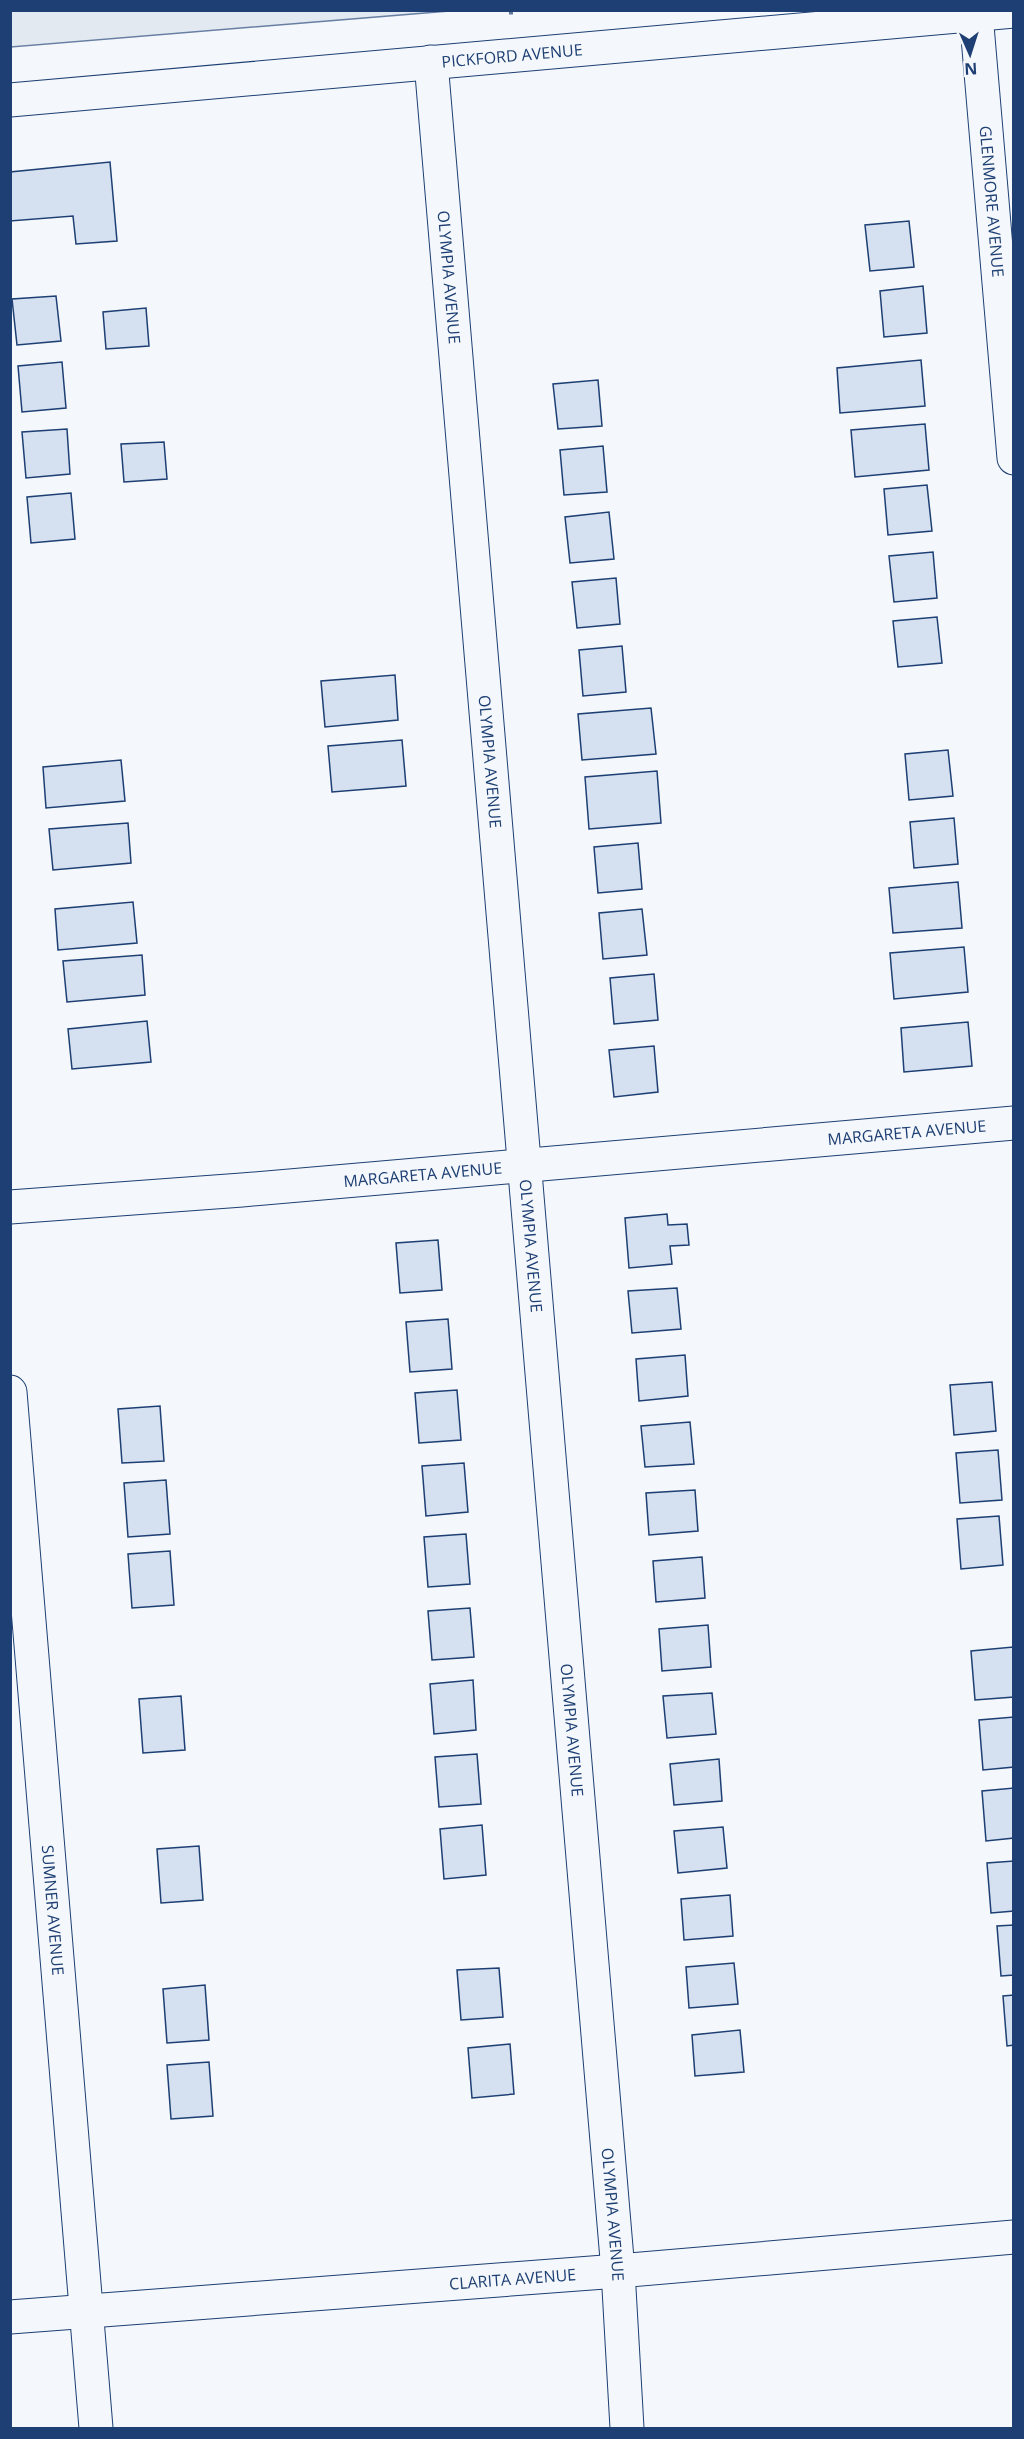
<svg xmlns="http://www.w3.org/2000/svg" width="1024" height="2439" font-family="'Open Sans',sans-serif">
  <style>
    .green { fill: #e3e9f0; stroke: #687fa3; stroke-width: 1.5 }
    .building { fill: #d5e0f0; stroke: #1d3f73; stroke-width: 1.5 }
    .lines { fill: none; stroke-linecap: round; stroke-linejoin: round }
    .minor-casing { stroke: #1d3f73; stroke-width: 35 }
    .path { stroke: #5e769c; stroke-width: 4; stroke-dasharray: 4.5 3; stroke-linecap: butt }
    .minor { stroke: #f4f7fb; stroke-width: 33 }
    .labels { text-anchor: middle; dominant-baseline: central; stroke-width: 4.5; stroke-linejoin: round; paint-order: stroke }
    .street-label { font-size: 16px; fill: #1d3f73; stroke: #f4f7fb }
  </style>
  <rect width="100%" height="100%" fill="#f4f7fb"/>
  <!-- green -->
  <path class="green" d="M11 10H449V11L11 47Z"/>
  <!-- building -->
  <path class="building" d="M110 162 117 241 76 244 73 216 10 221V172Z
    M909 221 914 267 870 271 865 225Z
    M923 286 927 333 884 337 880 291Z
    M56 296 61 341 17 345 12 299Z
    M146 308 149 346 106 349 103 312Z
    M921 360 925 406 840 413 837 368Z
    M62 362 66 408 22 412 18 366Z
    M598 380 602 426 558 429 553 384Z
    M925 424 929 470 855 477 851 430Z
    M67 429 70 474 26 478 22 432Z
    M164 442 167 479 124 482 121 444Z
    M603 446 607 492 564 495 560 450Z
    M927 485 932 531 888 535 884 489Z
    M71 493 75 539 31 543 27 497Z
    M609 512 614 559 570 563 565 517Z
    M933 552 937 598 894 602 889 556Z
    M616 578 620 624 577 628 572 582Z
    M937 617 942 663 898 667 893 621Z
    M622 646 626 692 583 696 579 650Z
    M395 675 398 720 325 727 321 681Z
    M651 708 656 754 582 760 578 714Z
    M402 740 406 786 332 792 328 746Z
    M948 750 953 796 909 800 905 754Z
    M121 760 125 801 46 808 43 767Z
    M657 771 661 823 589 829 585 777Z
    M954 818 958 864 914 868 910 822Z
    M128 823 131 863 53 870 49 829Z
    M638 843 642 889 598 893 594 847Z
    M958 882 962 928 893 933 889 888Z
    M133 902 137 943 58 950 55 909Z
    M642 909 647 955 603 959 599 913Z
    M964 947 968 992 894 999 890 953Z
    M142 955 145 995 67 1002 63 961Z
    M654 974 658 1020 614 1024 610 978Z
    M147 1021 151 1062 72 1069 68 1029Z
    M968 1022 972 1066 904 1072 901 1028Z
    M654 1046 658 1092 614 1097 609 1050Z
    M667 1214 668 1225 687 1224 689 1245 670 1246 672 1264 629 1268 625 1218Z
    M438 1240 442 1290 400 1293 396 1243Z
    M677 1288 681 1329 632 1333 628 1291Z
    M448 1319 452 1369 410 1372 406 1322Z
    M685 1355 688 1396 639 1401 636 1359Z
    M992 1382 996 1431 954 1435 950 1385Z
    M457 1390 461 1440 419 1443 415 1393Z
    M160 1406 164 1461 122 1463 118 1409Z
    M690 1422 694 1464 645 1467 641 1426Z
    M998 1450 1002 1500 960 1503 956 1453Z
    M464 1463 468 1512 426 1516 422 1466Z
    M166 1480 170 1534 128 1537 124 1483Z
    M695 1490 698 1531 649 1535 646 1493Z
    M999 1516 1003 1565 961 1569 957 1519Z
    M466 1534 470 1584 428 1587 424 1537Z
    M170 1551 174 1605 132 1608 128 1554Z
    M702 1557 705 1598 656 1602 653 1561Z
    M470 1608 474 1657 432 1660 428 1611Z
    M708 1625 711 1667 662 1671 659 1629Z
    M1013 1647 1014 1697 975 1700 971 1651Z
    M473 1680 476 1730 434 1734 430 1684Z
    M712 1693 716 1734 667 1738 663 1696Z
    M181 1696 185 1750 143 1753 139 1699Z
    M1014 1717V1767L983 1770 979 1720Z
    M477 1754 481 1804 439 1807 435 1757Z
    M719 1759 722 1801 674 1805 670 1764Z
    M1014 1788V1838L986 1841 982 1791Z
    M482 1825 486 1875 444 1879 440 1829Z
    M723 1827 727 1868 678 1873 674 1831Z
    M199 1846 203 1900 161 1903 157 1849Z
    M1014 1861V1911L991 1913 987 1863Z
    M730 1895 733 1936 684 1940 681 1899Z
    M1014 1925V1975L1001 1976 997 1926Z
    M734 1963 738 2004 689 2008 686 1967Z
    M499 1968 503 2017 461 2020 457 1970Z
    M205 1985 209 2040 167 2043 163 1989Z
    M1014 1995V2045L1007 2046 1003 1996Z
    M740 2030 744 2072 695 2076 692 2035Z
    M510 2044 514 2094 472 2098 468 2048Z
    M209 2062 213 2116 171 2119 167 2065Z"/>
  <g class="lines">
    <defs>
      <g id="minor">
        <path id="s1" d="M976 14 1014 458"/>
        <path id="s2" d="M431 62 618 2271 627 2428"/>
        <path id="s3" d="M10 100 1014 11"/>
        <path id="s4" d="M10 1207 242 1190 1014 1123"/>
        <path id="s5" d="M10 1392 96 2428"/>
        <path id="s6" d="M10 2317 618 2271 1014 2237"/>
      </g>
    </defs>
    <!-- minor casing -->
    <use href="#minor" class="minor-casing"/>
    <!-- path -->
    <path class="path" d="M511 10V17"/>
    <!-- minor -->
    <use href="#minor" class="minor"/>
  </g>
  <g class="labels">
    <!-- street labels -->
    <g class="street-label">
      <text stroke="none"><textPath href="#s3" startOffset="504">PICKFORD AVENUE</textPath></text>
      <text stroke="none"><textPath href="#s1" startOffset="188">GLENMORE AVENUE</textPath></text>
      <text stroke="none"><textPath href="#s2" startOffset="216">OLYMPIA AVENUE</textPath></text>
      <text stroke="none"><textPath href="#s2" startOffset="702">OLYMPIA AVENUE</textPath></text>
      <text stroke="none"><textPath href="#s4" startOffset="900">MARGARETA AVENUE</textPath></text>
      <text stroke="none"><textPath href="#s4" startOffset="414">MARGARETA AVENUE</textPath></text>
      <text stroke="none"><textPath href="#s2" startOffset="1188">OLYMPIA AVENUE</textPath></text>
      <text stroke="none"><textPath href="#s2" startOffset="1674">OLYMPIA AVENUE</textPath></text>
      <text stroke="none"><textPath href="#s5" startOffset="520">SUMNER AVENUE</textPath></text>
      <text stroke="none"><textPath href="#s2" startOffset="2160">OLYMPIA AVENUE</textPath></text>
      <text stroke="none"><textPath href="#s6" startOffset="504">CLARITA AVENUE</textPath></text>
    </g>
  </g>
  <!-- border -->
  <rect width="1024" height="2439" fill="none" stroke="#1d3f73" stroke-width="24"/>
  <!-- north arrow -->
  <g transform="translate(970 54) rotate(177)" stroke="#f4f7fb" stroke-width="4.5" paint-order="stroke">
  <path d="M0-4.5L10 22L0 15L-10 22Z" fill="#1d3f73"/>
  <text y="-9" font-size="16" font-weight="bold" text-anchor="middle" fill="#1d3f73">N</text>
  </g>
</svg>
